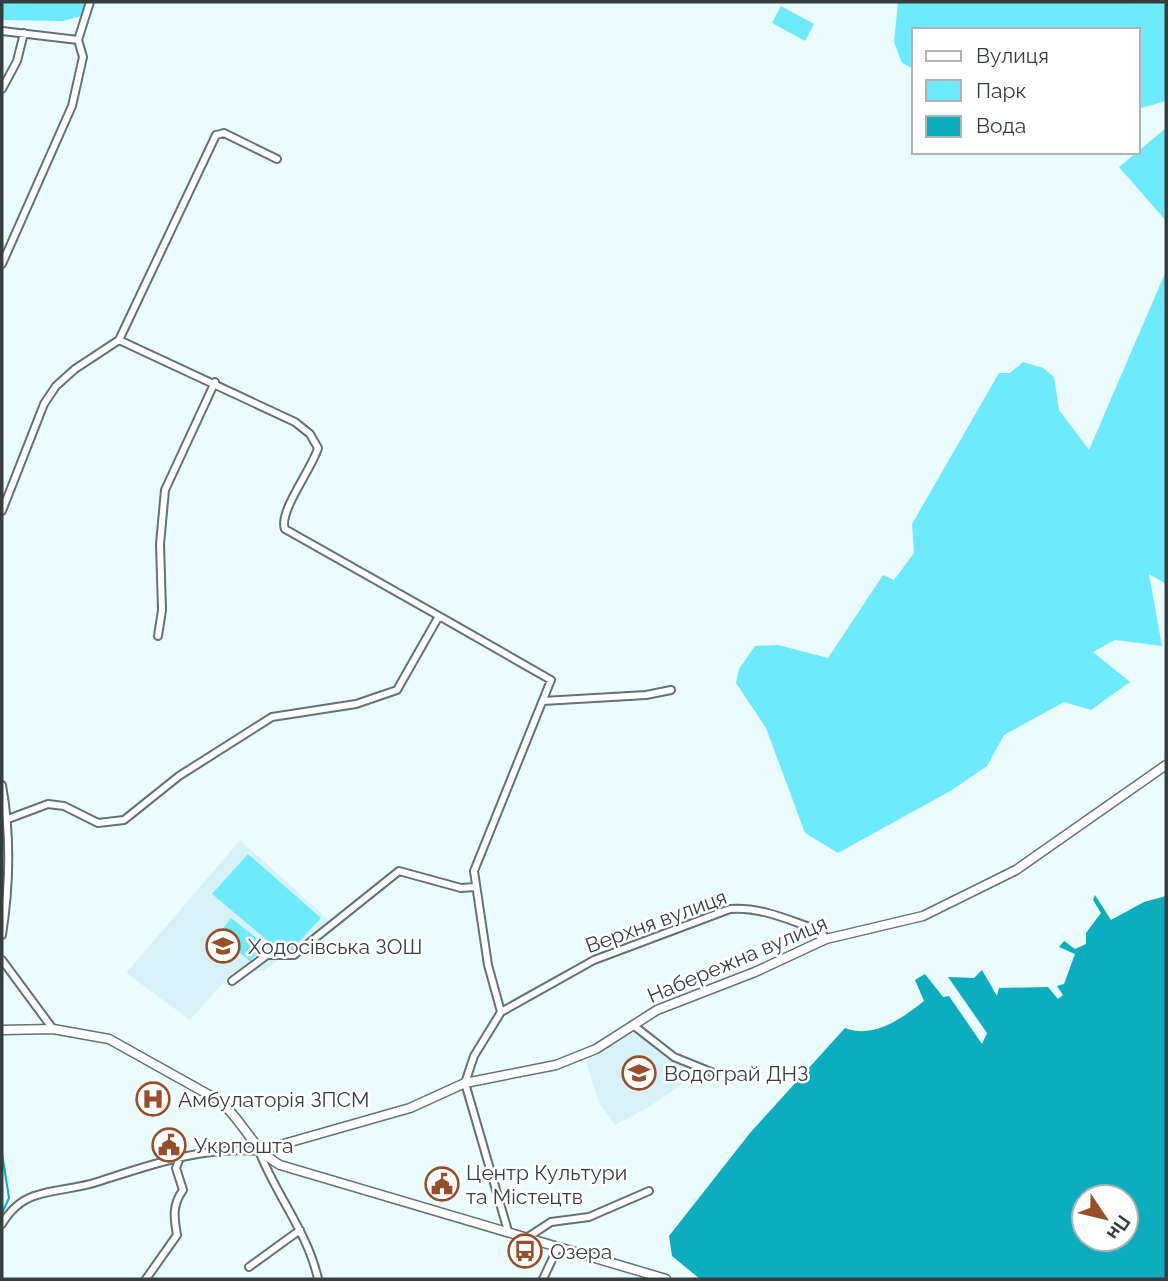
<svg xmlns="http://www.w3.org/2000/svg" width="1168" height="1281" font-family="Raleway,sans-serif">
  <style>
    .built { fill: #d7f2f6 }
    .green { fill: #6debfd }
    .water { fill: #0badbf; fill-rule: evenodd }
    .lines { fill: none; stroke-linecap: round; stroke-linejoin: round }
    .stream { stroke: #0badbf; stroke-width: 2 }
    .minor-casing { stroke: #637275; stroke-width: 10 }
    .tertiary-casing { stroke: #637275; stroke-width: 11 }
    .minor { stroke: #fff; stroke-width: 6 }
    .tertiary { stroke: #fff; stroke-width: 8 }
    .labels { text-anchor: middle; dominant-baseline: central; stroke-width: 5; stroke-linejoin: round; paint-order: stroke }
    .street-label { font-size: 21px; fill: #373e3f; stroke: #fff }
    .poi-label { font-size: 21px; fill: #373e3f; stroke: #fff; text-anchor: start }
  </style>
  <rect width="100%" height="100%" fill="#ebfcff"/>
  <!-- built -->
  <path class="built" d="M240 840 329 920 264 971 233 972 190 1020 126 973Z
    M636 1031 667 1059 688 1065V1080L649 1107 615 1125 598 1101 586 1061Z"/>
  <!-- green -->
  <path class="green" d="M2 2H89L82 16 63 21 2 20Z
    M898 2H1166V101L1138 109V30H914V69L902 63 894 42Z
    M781 6 814 24 805 41 772 23Z
    M1166 128V221L1119 167Z
    M1166 271V584L1149 574 1162 646 1115 640 1093 652 1130 682 1091 710 1064 702 1004 735 987 766 952 790 838 853 805 833 766 728 736 683 739 669 755 646 778 645 828 658 883 575 894 580 914 553 912 524 999 373H1010L1023 362 1043 368 1054 377 1059 410 1089 450Z
    M248 854 321 918 286 956 212 894Z
    M231 918 264 944 250 961 218 935Z"/>
  <!-- water -->
  <path class="water" d="M1095 895 1111 920 1144 902 1166 896V1279H700L672 1256 669 1236 750 1133 845 1028C874 1039 901 1019 924 1001L915 980 925 974 943 997 949 996 982 1044 987 1033 948 977 974 978 982 970 997 996 999 988 1048 987 1058 999 1063 995 1057 986 1064 984 1075 954 1059 947 1064 941 1075 949 1086 944V933L1101 913 1093 900ZM1084 1197H1126V1239H1084Z"/>
  <g class="lines">
    <!-- stream -->
    <path class="stream" d="M2 1153 9 1198 2 1213"/>
    <defs>
      <path id="minor" d="M2 31 78 40
        M2 89 17 61 24 33
        M2 264 72 106 83 57 78 40 90 2
        M119 340 295 422 310 434 318 448C312 469 278 512 285 529L439 616
        M2 511 44 404 56 386 75 369 119 340 216 135 224 133 277 159
        M158 636 162 610 160 544 165 490 215 382
        M543 701 646 695 671 690
        M2 785C11 835 10 884 2 935
        M8 819 48 804 64 806 98 823 124 820 179 776 272 717 356 704 397 690 439 616 551 680 474 871 488 965 501 1012 474 1056 465 1083 508 1231
        M2 960 53 1029
        M232 981 267 955H294L399 871 461 888 475 887
        M501 1012 594 960 730 909C761 906 793 922 821 931L826 939
        M633 1025 674 1057 716 1074
        M2 1224C9 1212 20 1201 34 1196 54 1189 76 1189 97 1182 150 1165 202 1146 259 1151 276 1195 308 1233 318 1279
        M528 1237 551 1222 589 1217 649 1191
        M249 1267 300 1230
        M146 1279 177 1235C174 1218 172 1205 183 1190L176 1168 180 1158
        M543 1279 558 1247"/>
      <path id="tertiary" d="M2 1030 53 1029 109 1039 220 1101C243 1121 253 1150 280 1165L666 1279
        M259 1151 410 1108 465 1083 556 1065 596 1049 657 1010 755 972 826 939 923 916 1016 870 1166 765"/>
    </defs>
    <!-- minor casing -->
    <use href="#minor" class="minor-casing"/>
    <!-- tertiary casing -->
    <use href="#tertiary" class="tertiary-casing"/>
    <!-- minor -->
    <use href="#minor" class="minor"/>
    <!-- tertiary -->
    <use href="#tertiary" class="tertiary"/>
  </g>
  <!-- icons -->
  <defs>
    <symbol id="school-ring" viewBox="-11 -11 22 22"><circle r="9.5" fill="#fff" stroke="#964f28" stroke-width="1.5"/><path d="M0-5L7-2L0 1L-7-2ZM-4 1L0 2.5L4 1V4Q0 6-4 4Z" fill="#964f28"/></symbol>
    <symbol id="hospital-ring" viewBox="-11 -11 22 22"><circle r="9.5" fill="#fff" stroke="#964f28" stroke-width="1.5"/><path d="M-5-5h3v3.5h4V-5h3V5h-3V1.5h-4V5h-3Z" fill="#964f28"/></symbol>
    <symbol id="civic-ring" viewBox="-11 -11 22 22"><circle r="9.5" fill="#fff" stroke="#964f28" stroke-width="1.5"/><path d="M-.6-6.5H3V-4.5H.6V-3L4-1V1h2V6H-6V1h2V-1L-.6-3ZM-1.2 2.5V6h2.4V2.5Z" fill="#964f28"/></symbol>
    <symbol id="bus-ring" viewBox="-11 -11 22 22"><circle r="9.5" fill="#fff" stroke="#964f28" stroke-width="1.5"/><path d="M-5-6H5V4H4V6H2V4H-2V6H-4V4H-5ZM-3.5-4V0h7V-4ZM-3.5 1.2v1.5H-2V1.2ZM2 1.2v1.5H3.5V1.2Z" fill="#964f28"/></symbol>
  </defs>
  <g fill-rule="evenodd">
    <use href="#school-ring" x="204" y="927" width="38" height="38"/>
    <use href="#school-ring" x="620" y="1054" width="38" height="38"/>
    <use href="#hospital-ring" x="134" y="1080" width="38" height="38"/>
    <use href="#civic-ring" x="150" y="1126" width="38" height="38"/>
    <use href="#civic-ring" x="423" y="1165" width="38" height="38"/>
    <use href="#bus-ring" x="506" y="1232" width="38" height="38"/>
  </g>
  <g class="labels">
    <!-- street labels -->
    <g class="street-label">
      <text transform="translate(656 921) rotate(-20)">Верхня вулиця</text>
      <text transform="translate(737 959) rotate(-23)">Набережна вулиця</text>
    </g>
    <!-- poi labels -->
    <g class="poi-label">
      <text x="248" y="946">Ходосівська ЗОШ</text>
      <text x="664" y="1073">Водограй ДНЗ</text>
      <text x="178" y="1099">Амбулаторія ЗПСМ</text>
      <text x="194" y="1145">Укрпошта</text>
      <text x="466" y="1172">Центр Культури<tspan x="466" dy="24">та Містецтв</tspan></text>
      <text x="550" y="1251">Озера</text>
    </g>
  </g>
  <!-- border -->
  <rect width="1168" height="1281" fill="none" stroke="#373e3f" stroke-width="7"/>
  <!-- legend -->
  <rect x="912" y="28" width="228" height="126" fill="#ffffff" stroke="#afb2b2" stroke-width="2"/>
  <rect x="926" y="51" width="35" height="10" fill="#ffffff" stroke="#afb2b2" stroke-width="2"/>
  <text x="976" y="63" font-size="21" fill="#373e3f">Вулиця</text>
  <rect x="926" y="80" width="35" height="21" fill="#6debfd" stroke="#afb2b2" stroke-width="2"/>
  <text x="976" y="98" font-size="21" fill="#373e3f">Парк</text>
  <rect x="926" y="116" width="35" height="21" fill="#0badbf" stroke="#afb2b2" stroke-width="2"/>
  <text x="976" y="133" font-size="21" fill="#373e3f">Вода</text>
  <!-- north arrow -->
  <g transform="translate(1105 1218) rotate(125)"><circle r="33" fill="#ffffff" stroke="#afb2b2" stroke-width="2"/>
  <path d="M0-5L12 26L0 18L-12 26Z" fill="#964f28"/>
  <text y="-10" font-size="19" font-weight="bold" text-anchor="middle" fill="#373e3f">Пн</text>
  </g>
</svg>
